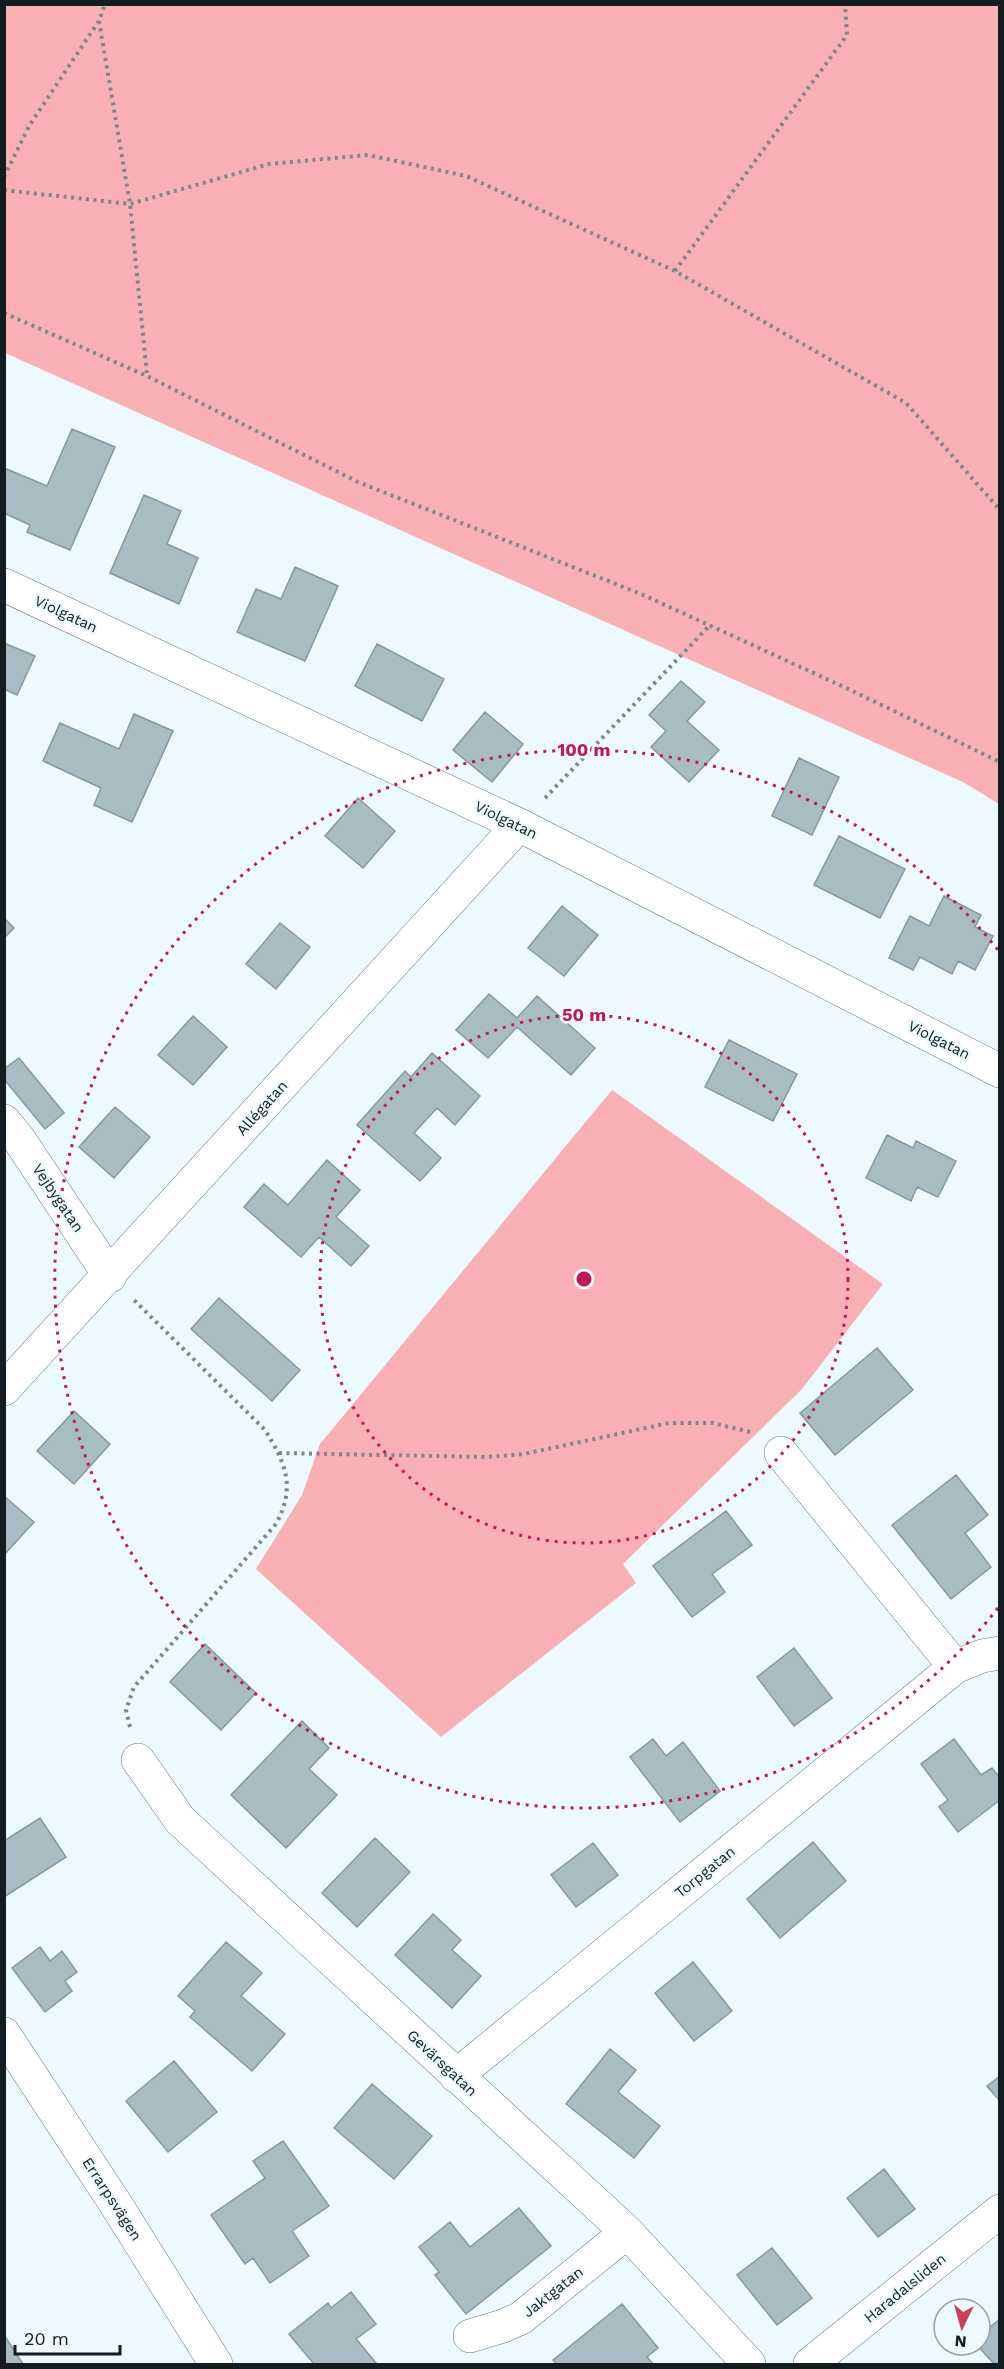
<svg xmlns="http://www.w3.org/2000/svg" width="1004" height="2369" font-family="'Work Sans',sans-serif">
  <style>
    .green { fill: #f9b0b5 }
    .building { fill: #a7bdc3; stroke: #8499a0; stroke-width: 1.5 }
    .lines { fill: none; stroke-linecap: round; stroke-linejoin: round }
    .minor-casing { stroke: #667b80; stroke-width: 34 }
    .path { stroke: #7d888b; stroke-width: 4; stroke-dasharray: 3 4.5; stroke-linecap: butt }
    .minor { stroke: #fff; stroke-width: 33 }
    .ring { fill: none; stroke: #c2185b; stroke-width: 3; stroke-dasharray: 3 6 }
    .labels { text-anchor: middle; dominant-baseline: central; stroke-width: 5; stroke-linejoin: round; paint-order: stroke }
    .street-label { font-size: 15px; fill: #131c1e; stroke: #ecf9fd }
    .centre { fill: #c2185b; stroke: #ecf9fd; stroke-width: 3 }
    .ring-label { font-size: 18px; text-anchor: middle; font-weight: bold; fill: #c2185b; stroke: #ecf9fd; stroke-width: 5; stroke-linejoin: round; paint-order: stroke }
  </style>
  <rect width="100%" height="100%" fill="#ecf9fd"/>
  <!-- green -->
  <path class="green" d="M5 4 999 5V804L963 782 5 353Z
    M612 1090 883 1284 802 1389 623 1564 636 1583 441 1737 256 1569 302 1495 320 1444Z"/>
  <!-- building -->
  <path class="building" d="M72 429 115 447 70 550 27 532 30 525 4 513V468L47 486Z
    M144 495 181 511 167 544 198 558 179 604 110 573Z
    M295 567 338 586 305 661 237 632 256 589 281 599Z
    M4 643 35 656 17 695 4 689Z
    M377 644 444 679 422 721 355 686Z
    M681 681 705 702 687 721 719 750 689 782 651 747 666 731 649 715Z
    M485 712 523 744 492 782 453 750Z
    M134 714 173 731 132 822 94 805 101 788 43 761 60 723 119 749Z
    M799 758 839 777 812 835 772 816Z
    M358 798 395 831 363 868 325 836Z
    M839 836 905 869 880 918 814 885Z
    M944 896 981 915 975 927 993 936 975 970 958 961 952 974 920 957 913 970 889 958 910 916 929 926Z
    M562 906 598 935 564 976 528 948Z
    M4 918 14 928 4 938Z
    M280 923 310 947 276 989 246 964Z
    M489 994 517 1018 537 996 595 1048 571 1075 517 1027 488 1058 456 1030Z
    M193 1016 227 1047 193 1085 158 1055Z
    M729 1040 797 1074 773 1121 705 1087Z
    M432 1053 480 1096 455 1125 437 1108 414 1133 441 1158 420 1181 357 1125 405 1071 411 1077Z
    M19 1058 64 1113 45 1129 4 1079V1069Z
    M115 1107 150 1137 114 1178 79 1147Z
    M887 1135 913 1148 916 1141 956 1161 938 1197 917 1187 911 1201 866 1178Z
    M327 1160 360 1190 336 1217 369 1246 351 1266 319 1237 301 1257 244 1207 264 1184 288 1205Z
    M219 1298 300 1370 272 1401 191 1329Z
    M877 1348 913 1390 835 1455 800 1413Z
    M74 1411 110 1444 74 1484 37 1451Z
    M956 1475 988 1515 965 1533 991 1567 951 1599 892 1525Z
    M4 1496 34 1522 4 1555Z
    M726 1511 752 1545 712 1574 725 1592 692 1617 653 1566Z
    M205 1644 256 1693 221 1730 170 1682Z
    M794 1648 832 1698 794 1726 757 1677Z
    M302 1721 329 1748 309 1769 337 1795 286 1848 231 1795Z
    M653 1739 666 1756 683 1742 720 1791 680 1822 630 1757Z
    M954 1739 981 1775 992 1768 1000 1778V1800L958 1832 939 1807 948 1800 921 1764Z
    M40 1818 66 1857 4 1897V1841Z
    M375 1838 410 1872 357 1927 322 1893Z
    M813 1842 846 1881 780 1938 747 1899Z
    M593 1843 618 1875 576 1907 551 1875Z
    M433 1914 461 1940 452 1950 481 1976 452 2008 395 1955Z
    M226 1942 262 1973 241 1996 285 2034 252 2071 190 2017 195 2011 178 1996Z
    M40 1947 50 1961 62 1951 77 1972 65 1981 72 1991 45 2012 12 1968Z
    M693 1962 732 2011 694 2041 655 1993Z
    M610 2049 636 2070 618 2092 660 2126 634 2158 566 2104Z
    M174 2061 217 2112 168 2152 126 2101Z
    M1000 2076V2101L987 2086Z
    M372 2084 432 2136 394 2179 334 2128Z
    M283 2141 329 2206 292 2231 309 2256 270 2283 253 2258 245 2264 211 2215 265 2178 253 2161Z
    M884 2169 915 2209 878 2237 847 2198Z
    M519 2208 551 2246 466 2314 435 2275 439 2272 419 2247 450 2222 470 2247Z
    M772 2248 812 2298 777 2325 737 2275Z
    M351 2292 376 2324 356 2339 377 2364H314L289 2334 328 2303 331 2308Z
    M622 2304 658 2348 647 2357 653 2364H557L553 2360Z
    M1000 2319V2364H994L977 2345H980V2335Z
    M4 2335 23 2364H4Z"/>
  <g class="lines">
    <defs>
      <path id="minor" d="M4 585 519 825 1000 1071
        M4 1121 18 1138 110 1276
        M4 1389 519 825
        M781 1453 955 1667
        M138 1760 180 1820 627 2232 749 2364
        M4 2034 115 2203 216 2364
        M456 2076 955 1667 982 1656 1000 1653
        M470 2336 503 2326 521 2318 627 2232
        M810 2364 1000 2211"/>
    </defs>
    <!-- minor casing -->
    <use href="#minor" class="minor-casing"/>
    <!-- path -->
    <path class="path" d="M99 21 130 204 147 375
      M4 177 29 126 99 21 105 4
      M4 190 130 204 269 164 368 155 466 176 675 271 906 403 1000 510
      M675 271 847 35 845 4
      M4 313 147 376 358 482 641 594 842 686 1000 762
      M545 798 710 625
      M279 1453 487 1457 524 1454 669 1423H713L754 1433
      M130 1727 126 1710 134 1687 276 1524C296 1487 286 1464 265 1430L134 1300"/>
    <!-- minor -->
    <use href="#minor" class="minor"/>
  </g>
  <!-- distance rings -->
  <g class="ring">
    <circle cx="584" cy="1279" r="264"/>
    <path d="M998 1608A529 529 0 1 1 998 950"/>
  </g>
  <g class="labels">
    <!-- street labels -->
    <g class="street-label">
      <text transform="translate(66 614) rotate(25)">Violgatan</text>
      <text transform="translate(506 820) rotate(26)">Violgatan</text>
      <text transform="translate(939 1040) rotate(27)">Violgatan</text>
      <text transform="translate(262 1108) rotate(-48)">Allégatan</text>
      <text transform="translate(58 1198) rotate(56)">Vejbygatan</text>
      <text transform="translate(705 1872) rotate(-39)">Torpgatan</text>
      <text transform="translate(442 2063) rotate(43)">Gevärsgatan</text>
      <text transform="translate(112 2199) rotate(57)">Errarpsvägen</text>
      <text transform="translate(905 2288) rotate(-39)">Haradalsliden</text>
      <text transform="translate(553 2292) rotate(-38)">Jaktgatan</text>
    </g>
  </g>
  <circle cx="584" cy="1279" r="9" class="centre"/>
  <g class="ring-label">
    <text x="584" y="756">100 m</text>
    <text x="584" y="1021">50 m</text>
  </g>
  <!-- border -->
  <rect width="1004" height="2369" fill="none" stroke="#131c1e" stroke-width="12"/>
  <!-- north arrow -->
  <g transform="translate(962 2327) rotate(185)"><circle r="28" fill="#ecf9fd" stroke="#95a1a4" stroke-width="1.5"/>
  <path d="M0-4.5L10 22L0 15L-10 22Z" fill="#cf3e57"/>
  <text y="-9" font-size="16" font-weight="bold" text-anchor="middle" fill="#131c1e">N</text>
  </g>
  <!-- scale -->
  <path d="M15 2345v9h105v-9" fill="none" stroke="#131c1e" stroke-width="3"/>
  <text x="24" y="2345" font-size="18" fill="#131c1e" stroke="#ecf9fd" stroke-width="4.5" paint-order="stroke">20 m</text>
</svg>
